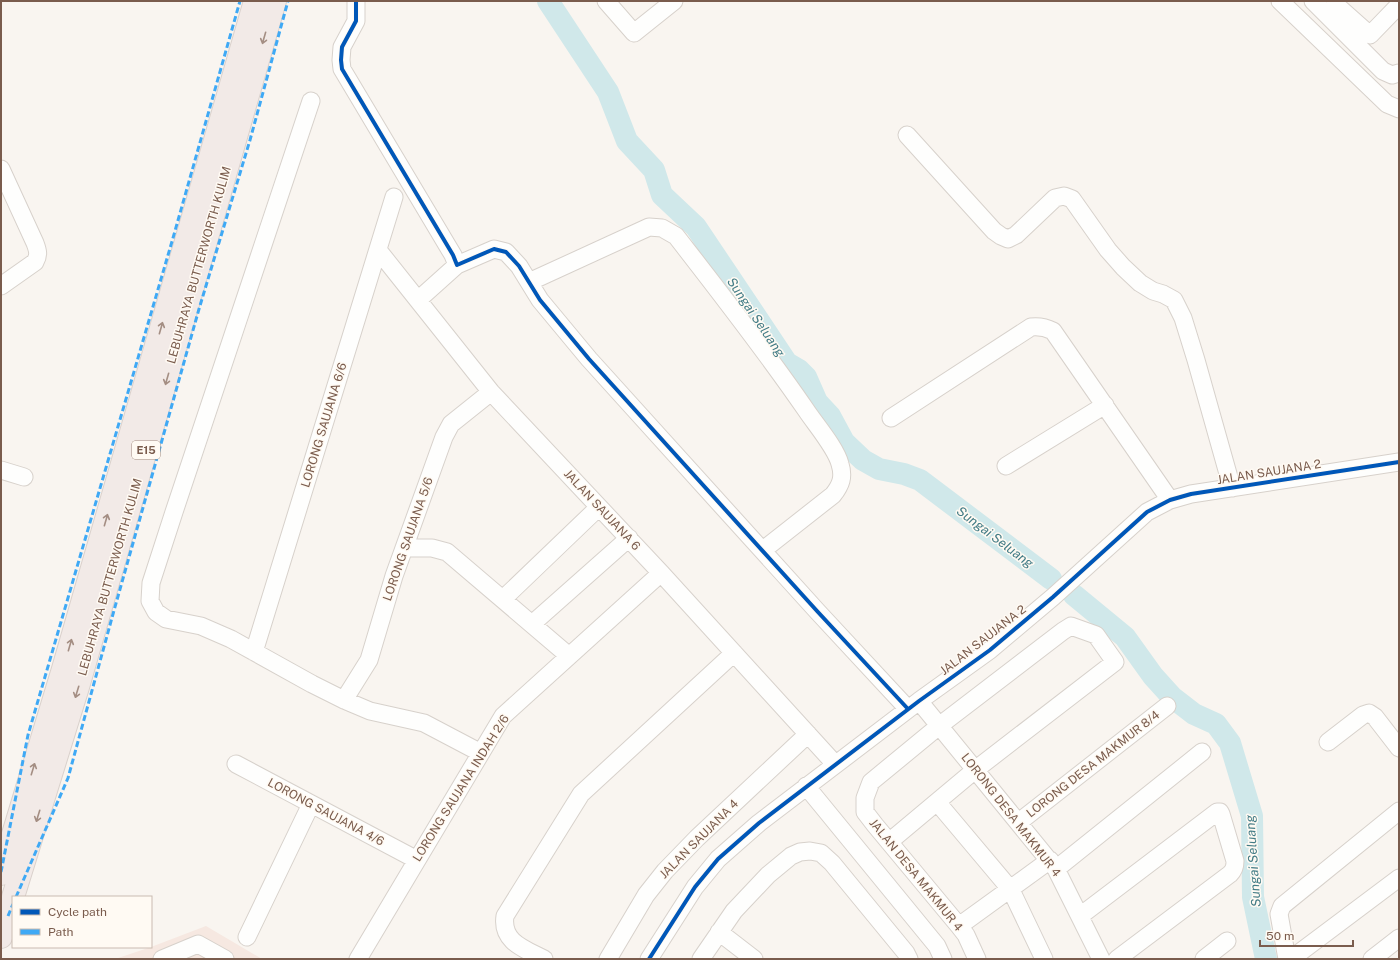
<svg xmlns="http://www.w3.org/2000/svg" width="1400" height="960" font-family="'Public Sans',sans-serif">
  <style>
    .commercial { fill: #f6e8e1 }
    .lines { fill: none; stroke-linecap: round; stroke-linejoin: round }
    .river { stroke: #d0e8ea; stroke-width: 22 }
    .minor-casing { stroke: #d7d1cb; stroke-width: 19 }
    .highway-casing { stroke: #dad1cc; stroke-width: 24 }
    .minor { stroke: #fefefd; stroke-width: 17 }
    .highway { stroke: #f2eae7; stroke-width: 22 }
    .quiet { stroke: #3fa9f5; stroke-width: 3; stroke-dasharray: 6 3; stroke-linecap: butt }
    .cycleway-casing { stroke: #fffaf3; stroke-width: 6 }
    .cycleway { stroke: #0057b8; stroke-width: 4 }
    .oneway { stroke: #a48e83 }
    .labels { text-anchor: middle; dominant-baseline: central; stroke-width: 3; stroke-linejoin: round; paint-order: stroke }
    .shield { fill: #fffaf3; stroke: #a28b7f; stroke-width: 1 }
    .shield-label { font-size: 11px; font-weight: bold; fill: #7a5c4d }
    .street-label { font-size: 12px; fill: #7a5c4d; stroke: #fffaf3 }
    .water-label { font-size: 13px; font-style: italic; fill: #437c86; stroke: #fffaf3 }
  </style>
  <rect width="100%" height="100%" fill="#f9f5f0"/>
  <!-- commercial -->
  <path class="commercial" d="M206 926 262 959H115L151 947Z"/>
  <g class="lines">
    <!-- river -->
    <path class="river" d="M548 1 608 92 627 141 654 170 662 195 696 227 787 363 799 370 806 377 817 402 830 416 844 442 863 460 879 469 904 474 920 480 1051 579
      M1074 595 1125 637 1153 676 1172 697 1194 714 1216 724 1230 743 1252 816 1253 897 1266 959"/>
    <defs>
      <path id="minor" d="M356 1V21L342 47 341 60 342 69 453 255 457 265 494 249 506 252 519 266 540 300 589 359 817 611 908 709
        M606 1 634 33 674 1
        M1280 1 1387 104 1399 109
        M1313 1 1383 71 1392 75 1399 73
        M1335 4 1370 35 1399 5
        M311 101 174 512 151 583 150 601 156 612 166 619 201 626 231 639 312 684 344 700 370 711 424 723 481 753
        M907 135 994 231 1001 236 1008 239 1016 235 1055 198 1064 196 1072 199 1108 250 1123 267 1140 283 1153 291 1163 294 1174 300 1183 318 1196 360 1232 488
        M1 169 35 243C38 251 39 255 35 262L1 286
        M378 250 491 392 661 573 835 764
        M529 282 649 227 662 228 676 236C721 294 765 350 806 410 816 425 836 448 840 464 844 477 841 485 833 495L763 550
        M418 300 457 265
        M891 418 1031 327C1039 326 1045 327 1053 331L1170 500
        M1006 466 1105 405
        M1 470 24 477
        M404 548H432L447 552 569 656
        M503 599 599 507
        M532 624 629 538
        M254 652 394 197
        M344 700 369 660 394 576 444 437 451 424 491 392
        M919 701 1056 869 1101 959
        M1328 742 1363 715 1369 713 1375 717 1399 748
        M236 764 417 860
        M806 786 937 946 943 959
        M937 802 1011 890 1044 959
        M1019 822 1167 706
        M889 842 975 770 1115 662 1096 635 1071 626 1063 631 939 726 871 782 865 798V812L875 825 959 926 966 935 977 959
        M1056 869 1202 752
        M1080 916 1217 812H1220L1221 814 1235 861C1235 867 1234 870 1230 874L1117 959
        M959 926 1050 860
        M719 932 754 959
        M247 937 311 804
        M162 959 198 944 225 959
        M358 959 503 716 661 573
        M544 959C525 949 501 942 505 916L581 794 734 653
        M608 959 646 895 665 871 697 838 808 734
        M649 959 695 887 718 859 759 823 919 701 990 650 1053 597 1147 512 1170 500 1191 494 1399 462
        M701 959 734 911 768 875 791 856 800 852 810 851 821 853 832 863 906 953 909 959
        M1204 959 1227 941
        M1287 959 1279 914 1282 906 1399 811
        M1291 959 1399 878
        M1372 959 1399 938"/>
      <path id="highway" d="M1 874 63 669 255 1
        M13 897 78 687 275 1
        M1 937 13 898"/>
    </defs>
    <!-- minor casing -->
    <use href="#minor" class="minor-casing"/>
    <!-- highway casing -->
    <use href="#highway" class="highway-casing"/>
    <!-- minor -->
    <use href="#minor" class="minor"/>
    <!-- highway -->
    <use href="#highway" class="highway"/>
    <!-- quiet -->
    <path class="quiet" d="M1 872 28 735 173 238 240 1
      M16 897 68 778 113 614 199 309 250 140 288 1
      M8 916 13 904"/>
    <defs>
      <path id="cycleway" d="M356 1V21L342 47 341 60 342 69 453 255 457 265 494 249 506 252 519 266 540 300 589 359 817 611 908 709
        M649 959 695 887 718 859 759 823 919 701 990 650 1053 597 1147 512 1170 500 1191 494 1399 462"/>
    </defs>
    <!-- cycleway casing -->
    <use href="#cycleway" class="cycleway-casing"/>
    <!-- cycleway -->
    <use href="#cycleway" class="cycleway"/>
  </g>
  <!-- one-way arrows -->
  <defs><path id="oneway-shaft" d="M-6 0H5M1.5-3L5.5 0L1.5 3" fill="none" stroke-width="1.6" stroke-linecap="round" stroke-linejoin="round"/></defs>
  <g class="oneway">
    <use href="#oneway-shaft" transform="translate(264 38) rotate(106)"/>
    <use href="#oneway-shaft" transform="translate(161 328) rotate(-74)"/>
    <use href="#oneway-shaft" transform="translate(167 379) rotate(106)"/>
    <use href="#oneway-shaft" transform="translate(106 520) rotate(-74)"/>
    <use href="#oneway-shaft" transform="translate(70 645) rotate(-74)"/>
    <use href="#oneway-shaft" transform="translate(77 692) rotate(107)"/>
    <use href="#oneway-shaft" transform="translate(33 769) rotate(-73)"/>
    <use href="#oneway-shaft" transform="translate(38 816) rotate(107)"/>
  </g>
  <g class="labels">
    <!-- shield labels -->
    <rect class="shield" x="132" y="441" width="28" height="18" rx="3"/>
    <g class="shield-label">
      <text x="146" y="450">E15</text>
    </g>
    <!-- street labels -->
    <g class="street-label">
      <text transform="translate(199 265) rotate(-74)">LEBUHRAYA BUTTERWORTH KULIM</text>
      <text transform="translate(324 425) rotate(-73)">LORONG SAUJANA 6/6</text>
      <text transform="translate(1269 472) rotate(-9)">JALAN SAUJANA 2</text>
      <text transform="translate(602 510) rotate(47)">JALAN SAUJANA 6</text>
      <text transform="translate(408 539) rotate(-71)">LORONG SAUJANA 5/6</text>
      <text transform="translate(110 577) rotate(-74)">LEBUHRAYA BUTTERWORTH KULIM</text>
      <text transform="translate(983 640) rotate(-38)">JALAN SAUJANA 2</text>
      <text transform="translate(1093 764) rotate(-38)">LORONG DESA MAKMUR 8/4</text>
      <text transform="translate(461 788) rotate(-58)">LORONG SAUJANA INDAH 2/6</text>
      <text transform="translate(326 812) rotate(28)">LORONG SAUJANA 4/6</text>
      <text transform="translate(1011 815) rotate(52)">LORONG DESA MAKMUR 4</text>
      <text transform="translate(699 839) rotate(-45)">JALAN SAUJANA 4</text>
      <text transform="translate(916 875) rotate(51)">JALAN DESA MAKMUR 4</text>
    </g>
    <!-- water labels -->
    <g class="water-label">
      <text transform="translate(756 317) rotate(56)">Sungai Seluang</text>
      <text transform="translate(995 537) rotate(37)">Sungai Seluang</text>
      <text transform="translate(1253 861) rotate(-94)">Sungai Seluang</text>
    </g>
  </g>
  <!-- border -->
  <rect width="1400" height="960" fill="none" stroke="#7a5c4d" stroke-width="4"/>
  <!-- legend -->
  <rect x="12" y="896" width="140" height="52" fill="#fffaf3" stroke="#cabbb1"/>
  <rect x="20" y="909" width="20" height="6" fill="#0057b8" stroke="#cabbb1"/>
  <text x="48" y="916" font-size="12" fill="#7a5c4d">Cycle path</text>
  <rect x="20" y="929" width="20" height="6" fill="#3fa9f5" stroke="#cabbb1"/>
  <text x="48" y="936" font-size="12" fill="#7a5c4d">Path</text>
  <!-- scale -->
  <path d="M1260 940v6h93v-6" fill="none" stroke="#7a5c4d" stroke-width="2"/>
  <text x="1266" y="940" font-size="12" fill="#7a5c4d" stroke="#fffaf3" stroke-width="3" paint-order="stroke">50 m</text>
</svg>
